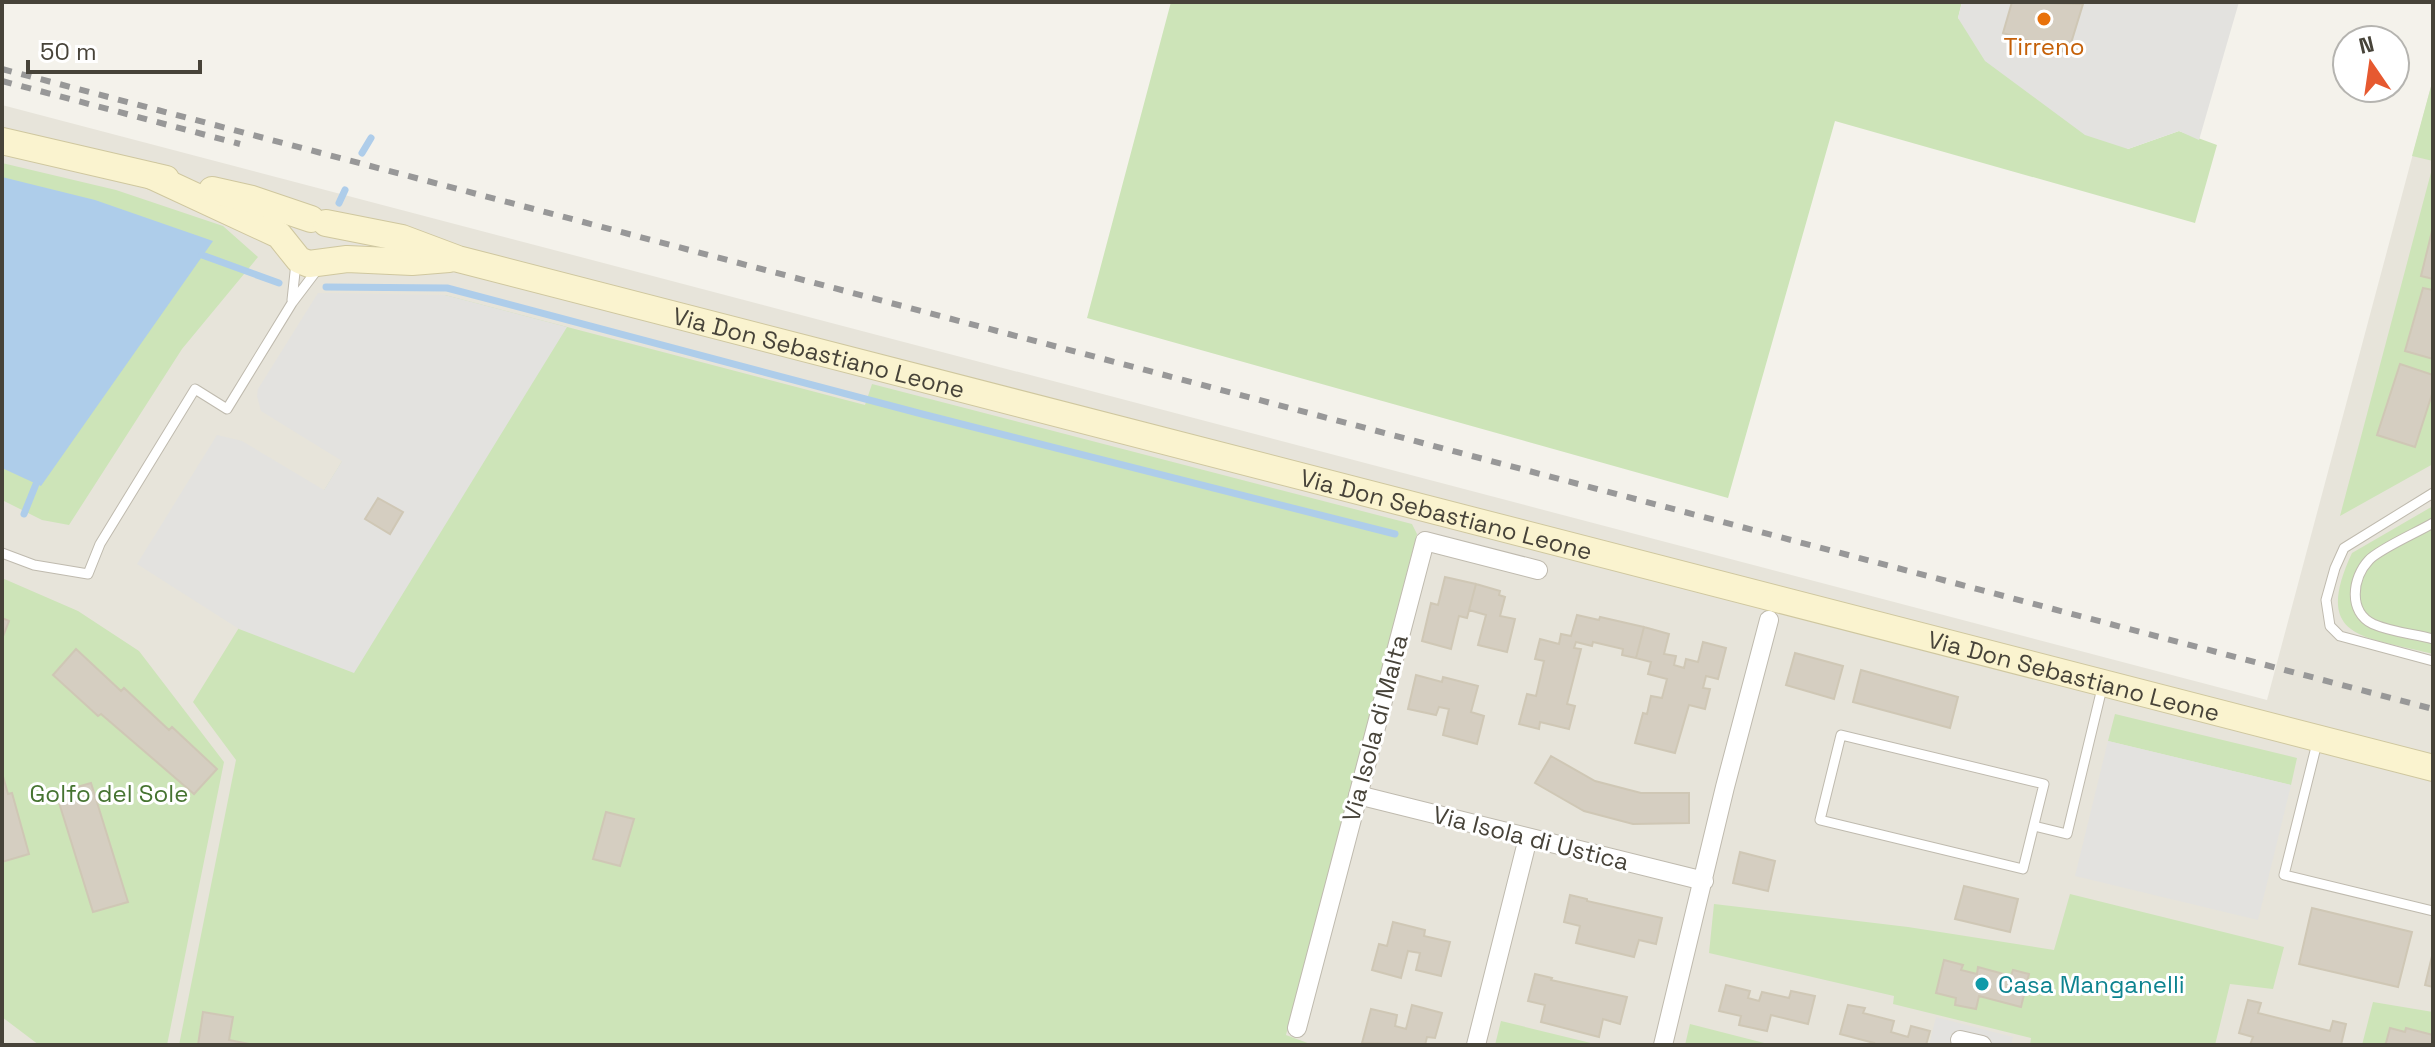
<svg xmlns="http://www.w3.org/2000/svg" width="2435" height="1047" font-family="'Space Grotesk',sans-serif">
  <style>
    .residential { fill: #e7e4da }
    .green { fill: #cde4b8 }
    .parking { fill: #e3e2df }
    .water { fill: #aecdea }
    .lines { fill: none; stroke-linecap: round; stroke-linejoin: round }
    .stream { stroke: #aecdea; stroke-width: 7 }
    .building { fill: #d5cec1; stroke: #cfc7b5; stroke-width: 2 }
    .lane-casing { stroke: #bfbaae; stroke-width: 11 }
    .street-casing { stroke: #bfbaae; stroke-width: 20 }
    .secondary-casing { stroke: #cfc79f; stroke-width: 28 }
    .lane { stroke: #fff; stroke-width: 9 }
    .street { stroke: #fff; stroke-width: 18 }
    .secondary { stroke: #faf3cf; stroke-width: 26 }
    .rail { stroke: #989898; stroke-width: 6; stroke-dasharray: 10 10; stroke-linecap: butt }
    .food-dot { fill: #e8710a; stroke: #fff; stroke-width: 3 }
    .culture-dot { fill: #0f9aa8; stroke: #fff; stroke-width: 3 }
    .labels { text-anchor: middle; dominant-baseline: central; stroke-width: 6; stroke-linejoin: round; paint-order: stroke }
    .food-label { font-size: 24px; fill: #c56008; stroke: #fff }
    .street-label { font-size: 24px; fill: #474339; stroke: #fff }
    .park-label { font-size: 24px; fill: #467431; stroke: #fff }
    .culture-label { font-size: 24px; fill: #0d838f; stroke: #fff; text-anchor: start }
  </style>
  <rect width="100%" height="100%" fill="#f4f2eb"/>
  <!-- residential -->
  <path class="residential" d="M2433 79V1045H2V105L2267 700Z"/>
  <!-- green -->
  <path class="green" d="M1171 2H1962L1958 18 2128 149 2179 131 2217 145 2195 223 1835 121 1728 498 1087 318Z
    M2433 79V161L2412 156Z
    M2 163 116 190 223 226 258 257 182 349 69 525 42 520 2 500Z
    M2433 165V464L2340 516Z
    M445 295 865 405 872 384 1412 524 1417 534 1286 1035 1313 1045H179L236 760 193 702Z
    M2433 506V654C2366 636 2311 641 2352 553Z
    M2 578 78 611 139 651 224 762 167 1045H39L2 1017Z
    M2115 714 2297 758 2291 785 2108 741Z
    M2070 894 2284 947 2273 989 2230 984 2215 1045H2030L2031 1038 1893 1004 1894 996 1709 953 1714 904 1908 927 2054 950Z
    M2373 1002 2433 1012V1045H2362Z
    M1501 1021 1599 1045H1495Z
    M1690 1024 1772 1045H1685Z"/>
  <!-- parking -->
  <path class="parking" d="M1962 2H2239L2199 140 2179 131 2128 149 2085 135 1985 61 1958 18Z
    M318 293 445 295 567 327 354 673 239 629 137 564 217 435 242 441 324 490 342 461 261 411 257 396 258 389Z
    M2108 741 2291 785 2258 920 2075 876Z
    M1936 1017 2013 1037 2011 1045H1929Z"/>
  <!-- water -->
  <path class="water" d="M2 177 95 200 213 241 41 486 2 468Z"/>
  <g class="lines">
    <!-- stream -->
    <path class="stream" d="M362 153 371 138
      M339 203 345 190
      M202 255 279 283
      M326 287 447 288 922 414 1395 534
      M24 514 36 484"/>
  </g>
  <!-- building -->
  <path class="building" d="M2012 2 2083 4 2068 53 2003 33Z
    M2433 227V279L2421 276Z
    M2423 288 2433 290V359L2405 351Z
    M2400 364 2433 375V391L2415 447 2377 435Z
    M378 498 403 512 390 534 365 519Z
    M1445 577 1476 584 1467 618 1459 616 1451 649 1422 641 1431 603 1438 605Z
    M1476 584 1500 591 1499 595 1505 597 1500 616 1515 619 1507 652 1478 645 1486 615 1469 610Z
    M1577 615 1599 620 1600 617 1644 627 1636 658 1622 655 1623 649 1593 642 1592 646 1576 642 1574 648 1581 649 1567 704 1575 706 1569 729 1540 722 1539 729 1519 724 1527 694 1536 696 1544 661 1535 659 1540 639 1559 644 1561 634 1571 636Z
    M2 618 9 621 2 639Z
    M1644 627 1669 634 1664 654 1676 656 1674 665 1684 668 1686 659 1698 662 1703 642 1726 648 1718 679 1706 676 1703 688 1710 689 1705 709 1689 705 1675 753 1635 743 1643 713 1647 714 1651 696 1662 698 1667 679 1648 674 1651 662 1636 658Z
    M76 649 121 691 124 688 169 730 172 727 217 769 194 794 101 714 98 716 53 675Z
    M1795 653 1843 666 1834 699 1786 685Z
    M1861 670 1958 697 1950 728 1853 702Z
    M1416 675 1442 682 1443 677 1478 686 1471 712 1484 716 1477 744 1443 735 1449 709 1439 707 1436 715 1408 709Z
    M1551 756 1595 781 1641 793H1689V823L1633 824 1584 811 1535 783Z
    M2 773 8 794 12 793 29 854 2 862Z
    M91 783 128 902 93 912 56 793Z
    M606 812 634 819 620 866 593 859Z
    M1740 852 1775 861 1768 891 1733 883Z
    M1964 886 2018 899 2010 932 1955 919Z
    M1570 895 1587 899V901L1662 918 1656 944 1639 940 1634 957 1576 943 1580 926 1564 922Z
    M2312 908 2412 932 2398 987 2299 964Z
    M1393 922 1425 930 1424 936 1450 942 1441 976 1416 970 1420 953 1408 951 1401 978 1372 970 1379 944 1387 946Z
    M2433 952V987L2425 985Z
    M1944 960 1963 965 1961 970 1977 974 1978 967 2011 976 2013 970 2029 974 2021 1007 1979 996 1976 1009 1955 1005 1956 998 1936 993Z
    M1535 974 1552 978 1551 980 1627 997 1620 1024 1603 1019 1599 1037 1541 1022 1545 1005 1528 1001Z
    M1726 985 1750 991 1748 998 1759 1001 1762 992 1789 998 1791 991 1815 996 1808 1024 1771 1015 1767 1031 1739 1025 1741 1016 1719 1011Z
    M2248 1000 2261 1003 2258 1013 2330 1031 2333 1021 2346 1024 2341 1045H2250L2253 1037 2239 1033Z
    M1412 1005 1442 1013 1435 1038 1427 1037 1425 1045 1362 1043 1371 1009 1397 1015 1395 1026 1406 1029Z
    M1848 1005 1865 1008 1863 1013 1894 1021 1891 1032 1908 1037 1911 1026 1930 1031 1926 1045H1873L1874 1043 1840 1034Z
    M203 1012 233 1017 229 1040 254 1045H198Z
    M2390 1028 2405 1032 2406 1028 2433 1035V1045H2383L2386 1043Z"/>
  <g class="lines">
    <defs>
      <path id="lane" d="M292 300 296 263
        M2433 493 2344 548 2335 568 2326 600 2330 626 2340 636 2433 661
        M2433 523C2418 532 2379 549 2369 560 2352 578 2348 612 2373 624 2391 632 2414 634 2433 639
        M2 553 34 565 88 574 100 544 195 389 227 409 292 303 317 270
        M1841 735 2044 784 2023 869 1820 820Z
        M2318 739 2284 875 2433 911
        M2034 826 2067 834 2103 684"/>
      <path id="street" d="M1358 795 1704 881
        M1297 1028 1425 541 1538 570
        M1960 1040 1982 1045
        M1476 1045 1528 838
        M1663 1045 1725 787 1769 620"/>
      <g id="secondary">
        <path d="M2 141 166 179"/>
        <path d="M152 176 279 235 299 260 309 264 347 259 412 262 449 259"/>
        <path d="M212 190 252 199 311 219"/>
        <path id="s1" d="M326 223 402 238 458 259 2433 768"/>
      </g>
    </defs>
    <!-- lane casing -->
    <use href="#lane" class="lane-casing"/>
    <!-- street casing -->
    <use href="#street" class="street-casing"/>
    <!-- secondary casing -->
    <use href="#secondary" class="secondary-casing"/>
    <!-- lane -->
    <use href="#lane" class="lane"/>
    <!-- street -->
    <use href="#street" class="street"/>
    <!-- secondary -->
    <use href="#secondary" class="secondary"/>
    <!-- rail -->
    <path class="rail" d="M2 69 2433 709
      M2 81 240 144"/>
  </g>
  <!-- markers -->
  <circle class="food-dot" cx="2044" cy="19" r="8"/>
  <circle class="culture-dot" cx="1982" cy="984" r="8"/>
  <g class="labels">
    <!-- food labels -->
    <g class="food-label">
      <text x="2044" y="46">Tirreno</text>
    </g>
    <!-- street labels -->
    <g class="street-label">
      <text stroke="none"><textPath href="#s1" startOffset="510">Via Don Sebastiano Leone</textPath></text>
      <text stroke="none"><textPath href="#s1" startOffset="1158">Via Don Sebastiano Leone</textPath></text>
      <text stroke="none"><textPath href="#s1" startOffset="1806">Via Don Sebastiano Leone</textPath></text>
      <text transform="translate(1375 728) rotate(-75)">Via Isola di Malta</text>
      <text transform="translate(1531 838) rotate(14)">Via Isola di Ustica</text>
    </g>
    <!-- park labels -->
    <g class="park-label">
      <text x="109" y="793">Golfo del Sole</text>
    </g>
    <!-- culture labels -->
    <g class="culture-label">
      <text x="1998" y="984">Casa Manganelli</text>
    </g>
  </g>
  <!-- border -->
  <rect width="2435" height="1047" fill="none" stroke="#474339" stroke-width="8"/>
  <!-- north arrow -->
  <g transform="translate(2371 64) rotate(347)"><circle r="38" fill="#ffffff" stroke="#b5b4b0" stroke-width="2"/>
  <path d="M0-6L14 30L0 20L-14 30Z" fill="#e65930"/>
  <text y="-12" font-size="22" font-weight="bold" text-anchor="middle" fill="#474339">N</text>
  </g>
  <!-- scale -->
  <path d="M28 60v12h172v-12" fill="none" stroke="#474339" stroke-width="4"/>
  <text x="40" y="60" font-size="24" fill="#474339" stroke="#ffffff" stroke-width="6" paint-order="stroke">50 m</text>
</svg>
